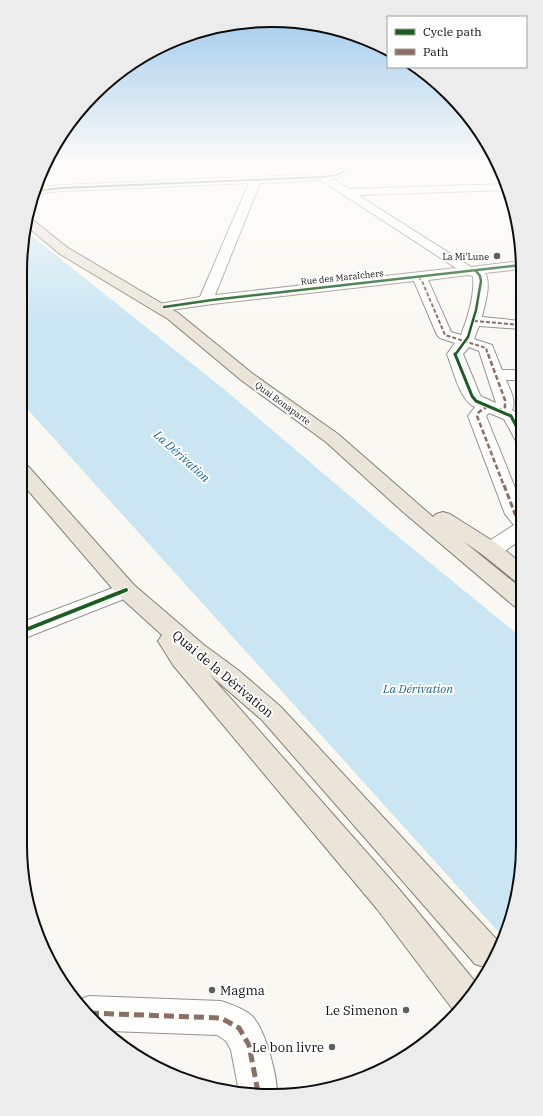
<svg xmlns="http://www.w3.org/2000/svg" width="543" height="1116" font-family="'IBM Plex Serif',serif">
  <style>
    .water { fill: #cae6f3 }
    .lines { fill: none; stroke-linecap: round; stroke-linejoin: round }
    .minor-casing { stroke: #949390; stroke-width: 2 }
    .major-casing { stroke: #81807d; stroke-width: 2 }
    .minor { fill: #fefefd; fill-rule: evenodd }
    .major { fill: #ebe5d9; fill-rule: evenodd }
    .quiet-far3 { stroke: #8d6e63; stroke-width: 2; stroke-dasharray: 4 2; stroke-linecap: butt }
    .quiet-far2 { stroke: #8d6e63; stroke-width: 2.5; stroke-dasharray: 5 2.5; stroke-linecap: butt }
    .quiet-far1 { stroke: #8d6e63; stroke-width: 3; stroke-dasharray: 6 3; stroke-linecap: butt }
    .quiet { stroke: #8d6e63; stroke-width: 5; stroke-dasharray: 10 5; stroke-linecap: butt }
    .cycleway-far3-casing { stroke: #fff; stroke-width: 3.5 }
    .cycleway-far2-casing { stroke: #fff; stroke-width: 4 }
    .cycleway-far1-casing { stroke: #fff; stroke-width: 5 }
    .cycleway-casing { stroke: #fff; stroke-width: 6 }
    .cycleway-far3 { stroke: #1b5e20; stroke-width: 2 }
    .cycleway-far2 { stroke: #1b5e20; stroke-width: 2.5 }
    .cycleway-far1 { stroke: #1b5e20; stroke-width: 3 }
    .cycleway { stroke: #1b5e20; stroke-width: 4 }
    .poi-dot { fill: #605f5d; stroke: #fff; stroke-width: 1.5 }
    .labels { text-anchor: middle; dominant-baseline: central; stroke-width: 4; stroke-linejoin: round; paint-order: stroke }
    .far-poi-label { font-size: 9px; fill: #0d0d0d; stroke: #fff; text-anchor: end }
    .far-street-label { font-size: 9px; fill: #0d0d0d; stroke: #fff }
    .water-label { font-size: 12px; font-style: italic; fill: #1d6998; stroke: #fff }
    .near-street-label { font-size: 13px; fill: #0d0d0d; stroke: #fff }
    .near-poi-label { font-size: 13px; fill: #0d0d0d; stroke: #fff; text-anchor: end }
    .rim { fill: none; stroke: #0d0d0d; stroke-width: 2 }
  </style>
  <rect width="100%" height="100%" fill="#faf8f2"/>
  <!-- water -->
  <path class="water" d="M28 233 225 390 384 525 522 638 523 845 504 938 20 401V271Z"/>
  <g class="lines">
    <defs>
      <path id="minor" d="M88 166H131L143 168 144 170 139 173 93 169Z
        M346 166H360L340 177 333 179 349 189 506 184 507 190 358 195 471 267 521 261V269L485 273C492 284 484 306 482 317L521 321V329L479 326 474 339 492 345 502 370H521V380H506C509 388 517 401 512 410 525 416 522 430 522 442L516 441 504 419 489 413 486 416 522 505V539C510 547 499 558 483 555L480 550 483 545 514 525 505 514 468 416 475 407C460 401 453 369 447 354L455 343 440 338 437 335 414 281 212 304 164 311 159 310 157 307 159 304 200 297 249 183 62 191 35 194 37 188 62 185 323 174 333 172ZM321 180 456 268 215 295 260 183ZM469 275 473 276C475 295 468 317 461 335L451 332 428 280ZM469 347 479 351 496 403 482 397 480 395 463 354Z
        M126 583 134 585 137 590 134 595 20 640V623Z
        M89 996 221 1001C230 1004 245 1009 252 1016 265 1029 277 1074 277 1093L239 1092 231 1050 226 1041 217 1035 110 1031 76 1001Z"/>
      <path id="major" d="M30 220 34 221 68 248 178 313 253 374 338 434 433 517 436 514 443 512 450 514 499 545 522 564V582L514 580 483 555 463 541 522 589V608L514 606 402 511 326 442 241 380 168 319 60 254 29 228Z
        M20 463 27 465 134 585 204 645 238 670 280 706 499 942 501 946 487 968 475 964 262 720 210 675 399 889 477 984 460 1010 458 1012 454 1011 377 909 173 665 158 641 162 635 118 595 20 481Z"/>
    </defs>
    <!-- minor casing -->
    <use href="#minor" class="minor-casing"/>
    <!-- major casing -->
    <use href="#major" class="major-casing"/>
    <!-- minor -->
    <use href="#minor" class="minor"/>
    <!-- major -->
    <use href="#major" class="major"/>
    <!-- quiet-far3 -->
    <path class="quiet-far3" d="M418 277 422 281 445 335 486 348 488 355
      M474 321 521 325"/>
    <!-- quiet-far2 -->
    <path class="quiet-far2" d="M488 354 505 400V407L499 410
      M488 406 479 412 477 416 504 486"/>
    <!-- quiet-far1 -->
    <path class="quiet-far1" d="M504 485 515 514 522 522"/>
    <!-- quiet -->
    <path class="quiet" d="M89 1013 221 1018 239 1028 249 1045 258 1092"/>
    <defs>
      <path id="cycleway-far3" d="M36 191 62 188 323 177 336 175 355 166"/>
      <path id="cycleway-far2" d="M164 307 212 300 521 265
        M455 355 468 337 476 310 481 281 480 276 476 271"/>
      <path id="cycleway-far1" d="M455 354 472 396 476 401 511 416 522 437"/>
      <path id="cycleway" d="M20 632 126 590"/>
    </defs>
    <!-- cycleway-far3 casing -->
    <use href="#cycleway-far3" class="cycleway-far3-casing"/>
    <!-- cycleway-far2 casing -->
    <use href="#cycleway-far2" class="cycleway-far2-casing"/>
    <!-- cycleway-far1 casing -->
    <use href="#cycleway-far1" class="cycleway-far1-casing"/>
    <!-- cycleway casing -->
    <use href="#cycleway" class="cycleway-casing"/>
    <!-- cycleway-far3 -->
    <use href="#cycleway-far3" class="cycleway-far3"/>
    <!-- cycleway-far2 -->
    <use href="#cycleway-far2" class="cycleway-far2"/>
    <!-- cycleway-far1 -->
    <use href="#cycleway-far1" class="cycleway-far1"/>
    <!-- cycleway -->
    <use href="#cycleway" class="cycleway"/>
  </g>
  <!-- sky -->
  <linearGradient id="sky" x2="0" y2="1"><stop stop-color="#9cc8ec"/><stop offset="0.51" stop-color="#fdfcf9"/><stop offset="1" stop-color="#fdfcf9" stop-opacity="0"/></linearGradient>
  <rect width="543" height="323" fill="url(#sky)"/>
  <!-- markers -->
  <g class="poi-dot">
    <circle cx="497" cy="256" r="4"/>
    <circle cx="212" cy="990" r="4"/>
    <circle cx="406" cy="1010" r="4"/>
    <circle cx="332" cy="1047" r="4"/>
  </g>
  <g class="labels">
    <!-- far-poi labels -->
    <g class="far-poi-label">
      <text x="489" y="256">La Mi'Lune</text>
    </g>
    <!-- far-street labels -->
    <g class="far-street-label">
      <text transform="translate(342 277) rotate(-6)">Rue des Maraîchers</text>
      <text transform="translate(283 403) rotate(36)">Quai Bonaparte</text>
    </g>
    <!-- water labels -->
    <g class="water-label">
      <text transform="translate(182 456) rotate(42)">La Dérivation</text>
      <text x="418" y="688">La Dérivation</text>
    </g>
    <!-- near-street labels -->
    <g class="near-street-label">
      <text transform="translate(223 674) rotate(40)">Quai de la Dérivation</text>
    </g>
    <!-- near-poi labels -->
    <g class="near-poi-label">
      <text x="220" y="990" text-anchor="start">Magma</text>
      <text x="398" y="1010">Le Simenon</text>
      <text x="324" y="1047">Le bon livre</text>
    </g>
  </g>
  <!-- crop -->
  <path d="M0 0H543V1116H0ZM271 27H272A244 244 0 0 1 516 271V845A244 244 0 0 1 272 1089H271A244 244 0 0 1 27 845V271A244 244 0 0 1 271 27Z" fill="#ececec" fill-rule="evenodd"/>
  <path class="rim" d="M271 27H272A244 244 0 0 1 516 271V845A244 244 0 0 1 272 1089H271A244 244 0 0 1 27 845V271A244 244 0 0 1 271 27Z"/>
  <!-- legend -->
  <rect x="387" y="16" width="140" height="52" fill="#ffffff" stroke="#9e9e9e"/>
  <rect x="395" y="29" width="20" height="6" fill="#1b5e20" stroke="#9e9e9e"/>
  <text x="423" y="36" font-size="12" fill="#0d0d0d">Cycle path</text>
  <rect x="395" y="49" width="20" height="6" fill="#8d6e63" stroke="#9e9e9e"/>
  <text x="423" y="56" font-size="12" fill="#0d0d0d">Path</text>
</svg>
